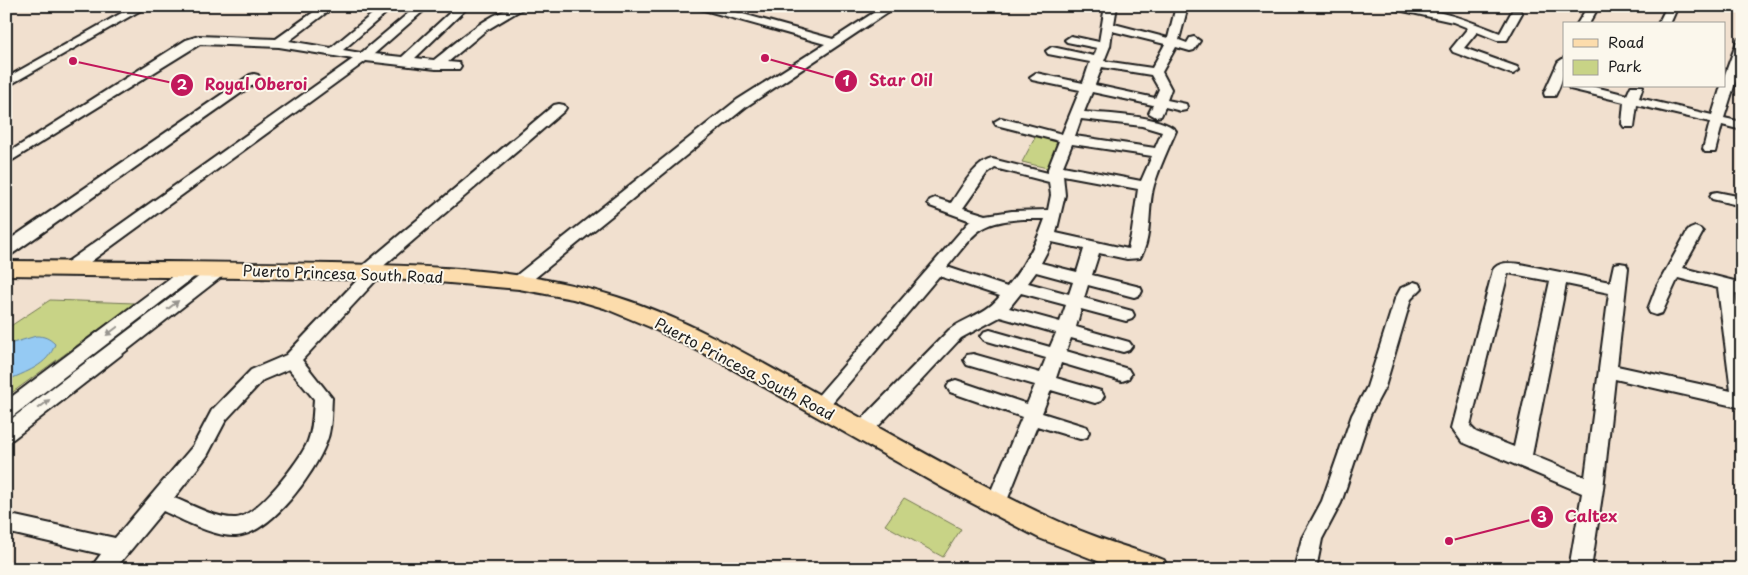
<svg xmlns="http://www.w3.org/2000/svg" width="1748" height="575" font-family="'Playpen Sans',sans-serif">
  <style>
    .green { fill: #c8d386; stroke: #727851 }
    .water { fill: #95caf3; stroke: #65849d }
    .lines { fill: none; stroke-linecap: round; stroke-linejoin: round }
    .minor-casing { stroke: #1c1c1c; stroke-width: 4 }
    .major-casing { stroke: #1c1c1c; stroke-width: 4 }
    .minor { fill: #fbf7ec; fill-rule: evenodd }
    .major { fill: #fcdcac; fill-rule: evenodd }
    .oneway { fill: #97948e }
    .labels { text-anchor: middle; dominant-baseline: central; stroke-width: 4; stroke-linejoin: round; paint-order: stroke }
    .street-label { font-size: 15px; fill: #1c1c1c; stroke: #fbf7ec }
    .leader { fill: none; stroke: #c2185b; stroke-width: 2 }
    .callout-dot { fill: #c2185b; stroke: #fbf7ec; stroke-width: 2 }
    .mark-label { font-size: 15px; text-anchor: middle; font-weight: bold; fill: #fff }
    .callout-label { font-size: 16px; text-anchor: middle; font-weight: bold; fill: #c2185b; stroke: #fbf7ec; stroke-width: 4; stroke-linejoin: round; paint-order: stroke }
  </style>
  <rect width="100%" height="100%" fill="#f1e0cf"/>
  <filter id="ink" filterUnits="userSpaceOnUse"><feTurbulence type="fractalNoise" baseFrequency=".02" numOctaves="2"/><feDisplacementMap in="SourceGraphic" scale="10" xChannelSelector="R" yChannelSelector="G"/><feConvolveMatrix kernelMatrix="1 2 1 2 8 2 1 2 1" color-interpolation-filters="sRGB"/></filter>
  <g filter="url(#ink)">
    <!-- green -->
    <path class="green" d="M1037 134 1061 139 1047 168 1022 162Z
      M50 300 135 303 6 397V329Z
      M904 498 961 529 943 557 885 525Z"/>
    <!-- water -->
    <path class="water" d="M36 336C44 336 49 338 55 344 48 366 25 372 6 381V345Z"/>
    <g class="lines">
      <defs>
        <path id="minor" d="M134 6H148L6 87V78Z
          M322 6H335L289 41 331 48 382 6H394L343 50 361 53 417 6H429L374 54 402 57 457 6H469L415 58 434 60C460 40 494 6 527 6L485 31 448 62 459 63 461 66 459 69H436L366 61 75 273 69 274 63 273 61 269 63 265 353 59 279 47 200 44 6 164V154L186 40 199 36 276 39Z
          M696 6H714L833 39 884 6H897L747 106 525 286 519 287 513 286 511 282 513 278 737 100 825 44 697 8Z
          M1105 6H1117L1114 24 1168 38 1176 6H1188L1179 40 1187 43 1190 38 1194 37 1200 41 1194 50 1190 51 1176 47 1162 72 1171 89 1167 100 1186 104 1187 107 1186 110 1181 111 1165 107 1161 116 1156 117 1149 113 1153 105 1092 92 1084 112C1104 114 1164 115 1176 131 1168 149 1160 166 1154 185 1147 208 1153 237 1140 258L1127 259 1099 253 1092 275 1140 287 1142 291 1140 295 1134 297 1088 285 1084 298 1132 311 1134 315 1132 319 1126 321 1081 309 1076 327 1129 342 1132 346 1129 350 1123 352 1071 338 1066 351 1128 369 1131 374 1128 379 1122 381 1061 363 1056 378 1101 391 1104 396 1101 401 1095 403 1051 390 1042 413 1087 427 1089 432 1087 437 1080 439 1037 426 1006 503 1003 509 996 512 989 509 986 503 1022 417 950 392 947 387 950 382 956 380 1027 404 1035 385 967 365 964 360 967 355 973 354 1040 373 1046 358 984 340 981 336 984 332 990 330 1050 347 1056 333 1000 317 961 338 870 435 863 437 856 435 854 430 856 425 949 330C966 317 987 314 1000 296L939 276 825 411 818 413 811 411 809 406 968 223 971 221 930 206 928 203 930 200 935 198 951 203C961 189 974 163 992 159L1048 173V169L1059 141 996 125 994 122 1001 118 1062 134 1080 90 1032 80 1030 77 1036 73 1083 83 1090 62 1048 54 1046 51 1052 47 1094 56 1097 48 1067 42 1065 40 1071 36 1099 42ZM1112 31 1165 44 1152 68 1104 61 1110 46ZM1102 67 1151 75 1159 89 1155 98 1095 85ZM1081 119 1142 126 1162 132 1155 148 1075 136ZM1072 144 1152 156 1141 181 1063 166ZM995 168 1049 182 1051 195 1048 210 1012 211 986 215 963 208 987 174ZM1063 175 1138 189 1132 231 1128 249 1056 233 1065 195ZM1023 219H1045C1036 245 1024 266 1007 287L947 267C975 234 976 222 1023 219ZM1052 242 1084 249 1077 272 1041 263ZM1036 272 1073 282 1069 294 1028 283ZM1021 293 1066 305 1060 322 1009 308Z
          M1389 6C1430 6 1462 18 1500 33L1512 11H1520L1522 13 1507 40H1497L1477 32 1464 48 1517 67 1519 70 1513 74 1509 73 1453 52 1451 49 1468 28 1453 22 1394 9Z
          M1588 6H1599L1589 24H1577Z
          M1667 6H1678L1670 24H1658Z
          M1738 39H1742V61L1724 118 1742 122V130L1722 125 1715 152H1705L1703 149 1710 122 1637 105 1634 127H1624L1622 124 1624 102 1570 89 1568 86H1591L1627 95 1631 86H1643L1639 98 1712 115 1721 86H1724V77Z
          M1564 58C1565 72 1562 83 1555 96H1545L1544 93 1558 62Z
          M254 74 258 75 260 78 258 81 12 254 6 255V242L250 75Z
          M559 104 564 105 566 108 564 111 380 269 382 272 380 276 302 360 332 398C331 413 332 429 326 443 314 474 271 534 236 536 214 537 183 520 163 511L115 569H90L101 554 6 532V514L115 538 193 446 212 410 251 370 286 355 361 276 358 272 360 268 554 105ZM289 369 314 399C313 413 313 428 308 441 301 460 256 517 236 518 216 519 193 505 174 498L207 456 226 420 263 380Z
          M1717 192 1742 197V206L1712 199 1710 196 1712 193Z
          M1695 227 1700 229 1703 232 1683 268 1742 283V294L1735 293 1742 341V408L1615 379 1603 489 1591 569H1569L1582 493 1462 442 1452 428 1493 270C1499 261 1511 263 1520 264L1610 282 1614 264 1620 263 1626 264 1628 268 1617 366 1731 391 1718 288 1678 278 1662 313 1656 315 1650 313 1648 309 1656 288 1687 232 1690 229ZM1508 273 1550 281 1514 447 1476 432 1470 426ZM1566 284 1609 293 1585 477 1532 455Z
          M192 265 198 266 200 270 198 274 13 416 6 418V401L186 266Z
          M219 265 225 266 227 270 225 274 13 439 6 441V423L213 266Z
          M1414 282 1420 284 1422 288 1411 299 1385 387 1370 415 1341 503 1322 539 1316 569H1294L1302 538 1322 501 1352 415 1367 387 1395 299 1401 288Z"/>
        <path id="major" d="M6 261C115 262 223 262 332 264 427 266 525 268 617 297 697 322 770 368 843 408 914 447 986 489 1060 522 1094 538 1129 547 1164 560L1168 569H1118L1039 538 945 489 713 358 650 327 604 308 573 299 519 289 415 280 6 275Z"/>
      </defs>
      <!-- minor casing -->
      <use href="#minor" class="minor-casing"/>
      <!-- major casing -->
      <use href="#major" class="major-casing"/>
      <!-- minor -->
      <use href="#minor" class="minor"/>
      <!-- major -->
      <use href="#major" class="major"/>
    </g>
    <!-- one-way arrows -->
    <defs><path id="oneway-solid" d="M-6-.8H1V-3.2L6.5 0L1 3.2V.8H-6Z" transform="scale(1.25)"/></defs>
    <g class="oneway">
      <use href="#oneway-solid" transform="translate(173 305) rotate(-38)"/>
      <use href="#oneway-solid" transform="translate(112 331) rotate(143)"/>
      <use href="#oneway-solid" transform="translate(44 404) rotate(-38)"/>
    </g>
  </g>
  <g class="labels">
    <!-- street labels -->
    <g class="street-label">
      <text transform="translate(343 273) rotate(2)">Puerto Princesa South Road</text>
      <text transform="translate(745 368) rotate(28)">Puerto Princesa South Road</text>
    </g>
  </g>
  <!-- callouts -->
  <path class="leader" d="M765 58L846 81M73 61L182 85M1449 541L1542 517"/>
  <g class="callout-dot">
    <circle cx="765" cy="58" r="5"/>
    <circle cx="73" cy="61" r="5"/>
    <circle cx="1449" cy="541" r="5"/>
    <circle cx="846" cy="81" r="12"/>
    <circle cx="182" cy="85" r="12"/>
    <circle cx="1542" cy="517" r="12"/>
  </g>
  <g class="mark-label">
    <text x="846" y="86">1</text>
    <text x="182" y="90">2</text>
    <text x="1542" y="522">3</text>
  </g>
  <g class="callout-label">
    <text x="901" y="86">Star Oil</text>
    <text x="256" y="90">Royal Oberoi</text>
    <text x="1591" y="522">Caltex</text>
  </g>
  <!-- margin -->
  <rect width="1748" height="575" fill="none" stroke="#fbf7ec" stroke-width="25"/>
  <rect x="12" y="12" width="1723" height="550" fill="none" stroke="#1c1c1c" stroke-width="2" filter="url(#ink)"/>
  <!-- legend -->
  <rect x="1563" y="22" width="162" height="65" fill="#fbf7ec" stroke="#a29f99"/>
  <rect x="1573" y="39" width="25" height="8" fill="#fcdcac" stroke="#a29f99"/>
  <text x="1608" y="48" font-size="15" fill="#1c1c1c">Road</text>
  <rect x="1573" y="60" width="25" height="15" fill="#c8d386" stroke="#a29f99"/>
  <text x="1608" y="72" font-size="15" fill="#1c1c1c">Park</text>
</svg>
